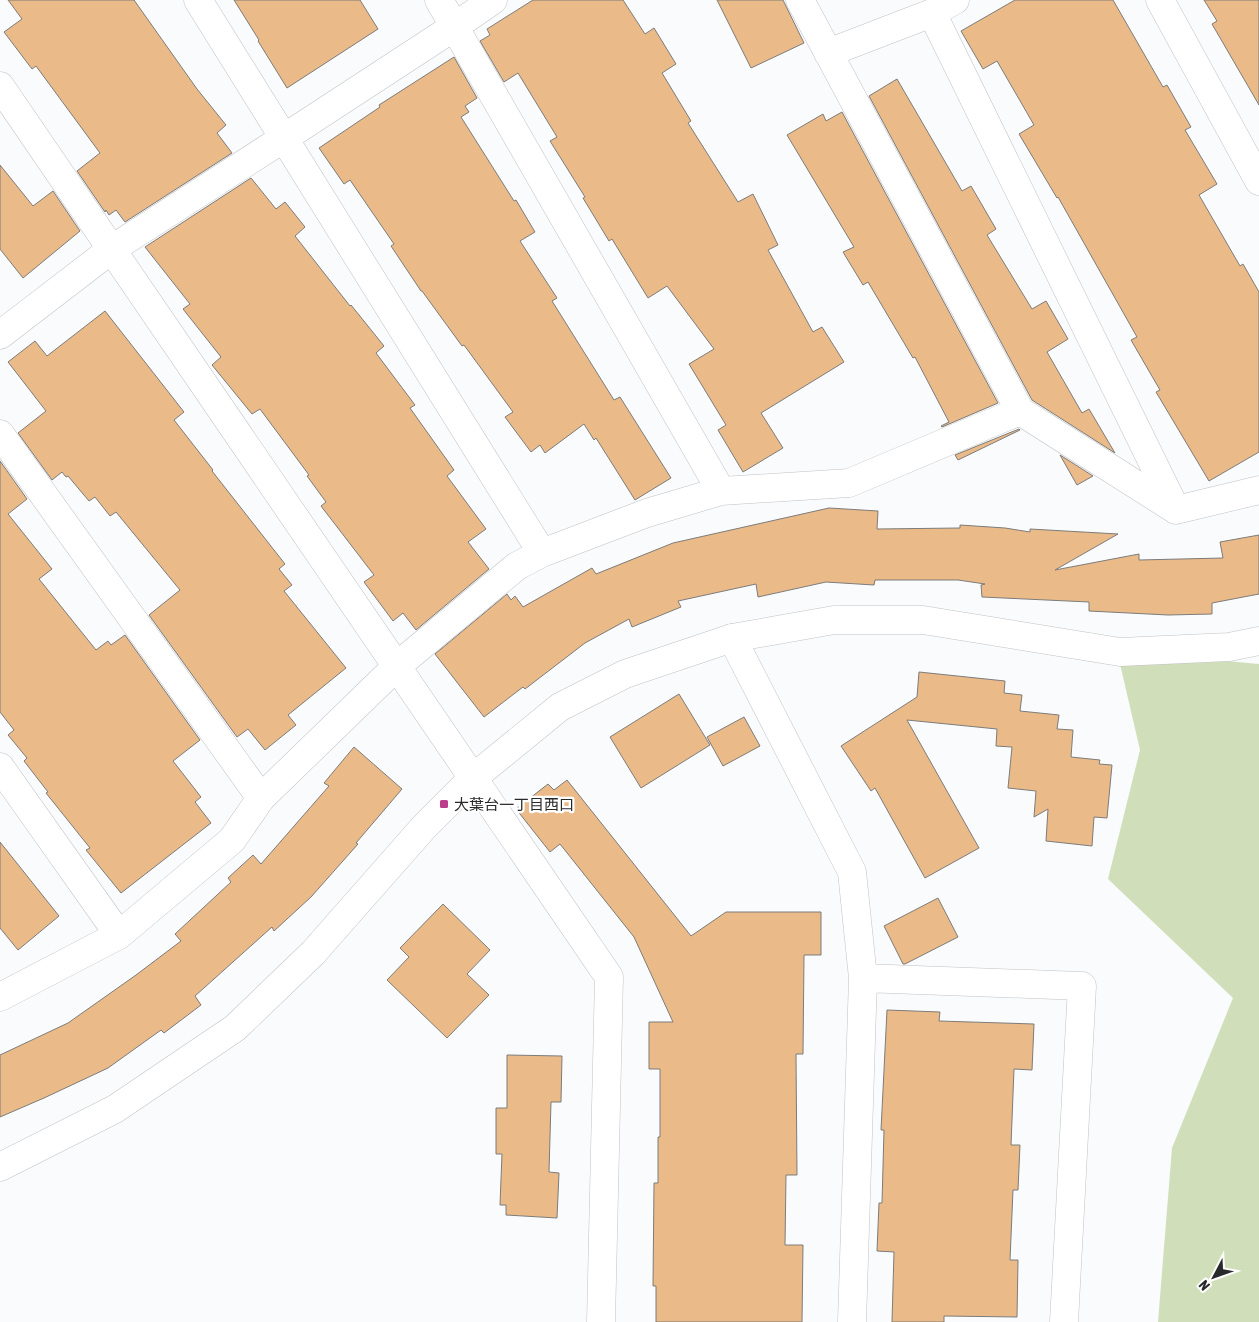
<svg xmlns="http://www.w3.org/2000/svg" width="1259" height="1322" font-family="'Asap Condensed','Noto Sans JP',sans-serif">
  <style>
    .green { fill: #d0dfb9 }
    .building { fill: #eaba89; stroke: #7d7c7a }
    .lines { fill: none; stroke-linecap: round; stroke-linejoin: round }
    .minor-casing { stroke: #c1c2c4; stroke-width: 29 }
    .tertiary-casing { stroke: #c1c2c4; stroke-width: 29 }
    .minor { stroke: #fff; stroke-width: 28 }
    .tertiary { stroke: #fff; stroke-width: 28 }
    .poi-dot { fill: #bb3d8b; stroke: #fff; stroke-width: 2 }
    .labels { text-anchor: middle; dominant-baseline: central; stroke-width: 4.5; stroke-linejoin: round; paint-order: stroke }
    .poi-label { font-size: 15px; fill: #28292a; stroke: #fff; text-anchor: start }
  </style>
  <rect width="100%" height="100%" fill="#f9fbfd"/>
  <!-- green -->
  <path class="green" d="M1117 651 1259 664V1322H1158L1172 1148 1233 998 1108 879 1140 750Z"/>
  <!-- building -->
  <path class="building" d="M8 0H134L197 89 226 125 217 133 232 153 125 222 116 210 109 215 106 210 105 212 77 171 100 153 36 66 32 69 4 32 22 19Z
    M234 0H360L378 29 287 88 258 41 259 40Z
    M533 0H623L645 34 654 28 676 64 662 73 691 121 688 123 738 202 753 194 778 245 768 250 813 332 822 327 844 362 761 413 783 448 743 472 718 430 726 425 689 364 714 349 667 286 648 298 612 239 609 241 583 198 585 197 550 141 557 137 518 73 504 82 480 41 490 35 487 29Z
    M717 0H783L804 43 751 68Z
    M1015 0H1113L1163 87 1167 85 1191 127 1185 130 1217 184 1199 195 1240 266 1243 264 1259 292V452L1209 481 1156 392 1160 390 1131 340 1137 337 1058 197 1057 198 1019 134 1034 125 997 61 983 69 961 31Z
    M1204 0H1259V105L1212 24 1217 21Z
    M454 57 477 98 465 106 469 112 461 117 514 201 516 200 535 232 520 241 557 298 552 301 614 400 620 397 671 478 635 500 596 438 594 440 584 424 545 453 540 445 531 452 505 417 513 412 464 345 462 346 422 291H421L391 246 394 244 350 180 344 184 319 148 380 107 379 105Z
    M897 79 962 191 971 186 996 229 987 235 1032 309 1046 301 1068 339 1047 352 1082 413 1089 409 1115 453 1032 400 869 96Z
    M842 112 998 403 942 427 941 426 949 422 915 357 913 358 868 282 863 285 843 252 854 247 787 135 823 114 826 121Z
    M0 165 33 206 53 191 80 231 23 278 0 249Z
    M251 178 276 209 285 202 305 227 295 236 350 306 351 305 384 346 376 353 415 405 410 408 454 470 447 476 486 529 468 542 489 569 416 630 403 613 393 621 364 582 374 575 321 506 326 502 307 476 309 475 260 409 252 414 212 365 221 357 183 309 190 304 145 247Z
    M105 311 184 412 174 420 213 470 212 471 285 564 279 569 292 585 284 591 346 668 288 715 296 725 265 750 248 729 237 737 149 615 180 590 116 512 110 516 95 497 89 501 68 476 66 477 62 472 52 480 18 433 46 411 8 362 35 341 47 356Z
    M1019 429 1020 430 958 460 955 455Z
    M1060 455 1093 476 1077 485Z
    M0 461 27 499 8 514 52 569 39 579 96 650 108 641 111 645 125 635 200 740 173 761 201 797 195 802 211 823 121 893 86 850 90 848 46 793 48 792 24 761 27 758 8 735 14 730 0 712Z
    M829 508 878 511 877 529 960 528V525L1005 528 1030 532V529L1118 534 1055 570 1139 554V560L1223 558 1220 542 1259 535V594L1212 603V614L1168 615 1089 611V602L982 597 981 585 985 584 958 580H875L874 585 826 582 758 597 756 584 678 601 681 607 632 627 629 619 585 643 525 689 523 687 484 717 435 654 507 594 511 600 515 596 523 607 592 568 596 574 673 543Z
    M919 672 1005 681 1004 693 1022 695 1020 711 1059 715 1057 729 1073 730 1071 757 1100 760 1099 764 1112 765 1107 818 1094 817 1092 846 1046 841 1048 809 1034 817 1036 791 1008 788 1012 747 996 746 997 729 907 720 979 848 925 878 875 788 871 791 841 746 917 697Z
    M679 694 710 745 641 788 610 737Z
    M744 717 760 746 723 766 707 737Z
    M354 747 402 789 356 843 358 844 311 897 274 931 272 927 195 996 201 1005 164 1033 161 1030 108 1068 44 1098 0 1117V1055L68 1023 136 975 181 941 175 934 231 882 228 878 253 855 261 864 329 786 324 783Z
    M567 780 691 936 726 912H821V955H804L803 1054H796L797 1175H786L785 1245H803L802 1322H656V1286H653L654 1183H658V1137H660V1069H649V1022H673L634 937 560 844 550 852 516 809 548 784 554 790Z
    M0 842 59 916 18 950 0 928Z
    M938 898 958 937 905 964H903L884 926Z
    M443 904 490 950 467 974 489 995 447 1038 387 980 409 957 400 948Z
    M887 1010 940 1012 939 1021 1034 1024 1032 1070 1014 1069 1011 1145H1020L1018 1190H1013L1010 1260H1018L1017 1317 944 1316V1322H892L894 1252 877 1251 879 1203H882L884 1130H881Z
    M507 1055 562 1056 561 1102H551L549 1172 559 1173 557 1218 506 1215V1205H500L502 1154H496V1108H507Z"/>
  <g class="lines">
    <defs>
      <path id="minor" d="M198 0 542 553
        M439 0 721 491
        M800 0 1020 411
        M1160 0 1259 181
        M932 13 1176 510
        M828 53 932 13 955 0
        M0 86 609 977 601 1322
        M0 335 112 249 284 138 454 27 493 0
        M0 434 261 798
        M732 638 852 872 863 978 852 1322
        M0 767 119 935
        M863 978 1082 986 1064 1322
        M0 997 119 935 232 840 261 798 397 666 517 566 542 553 647 513 721 491 849 483 1020 411 1176 510 1259 490"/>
      <path id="tertiary" d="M0 1167 115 1109 235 1028 313 953 424 827 473 778 560 707 625 674 732 638 834 620H923L1120 652 1229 647 1259 641"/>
    </defs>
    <!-- minor casing -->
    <use href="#minor" class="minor-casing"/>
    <!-- tertiary casing -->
    <use href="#tertiary" class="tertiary-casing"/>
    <!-- minor -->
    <use href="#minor" class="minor"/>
    <!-- tertiary -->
    <use href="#tertiary" class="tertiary"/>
  </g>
  <!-- markers -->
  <rect class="poi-dot" x="439" y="799" width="10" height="10" rx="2.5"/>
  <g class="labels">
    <!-- poi labels -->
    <g class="poi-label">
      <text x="454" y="804">大葉台一丁目西口</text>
    </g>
  </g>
  <!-- north arrow -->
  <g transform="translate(1214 1277) rotate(229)" stroke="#ffffff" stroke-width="4" paint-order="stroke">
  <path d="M0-4L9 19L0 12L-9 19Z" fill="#28292a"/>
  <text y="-8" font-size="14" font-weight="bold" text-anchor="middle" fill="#28292a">N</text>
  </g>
</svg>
